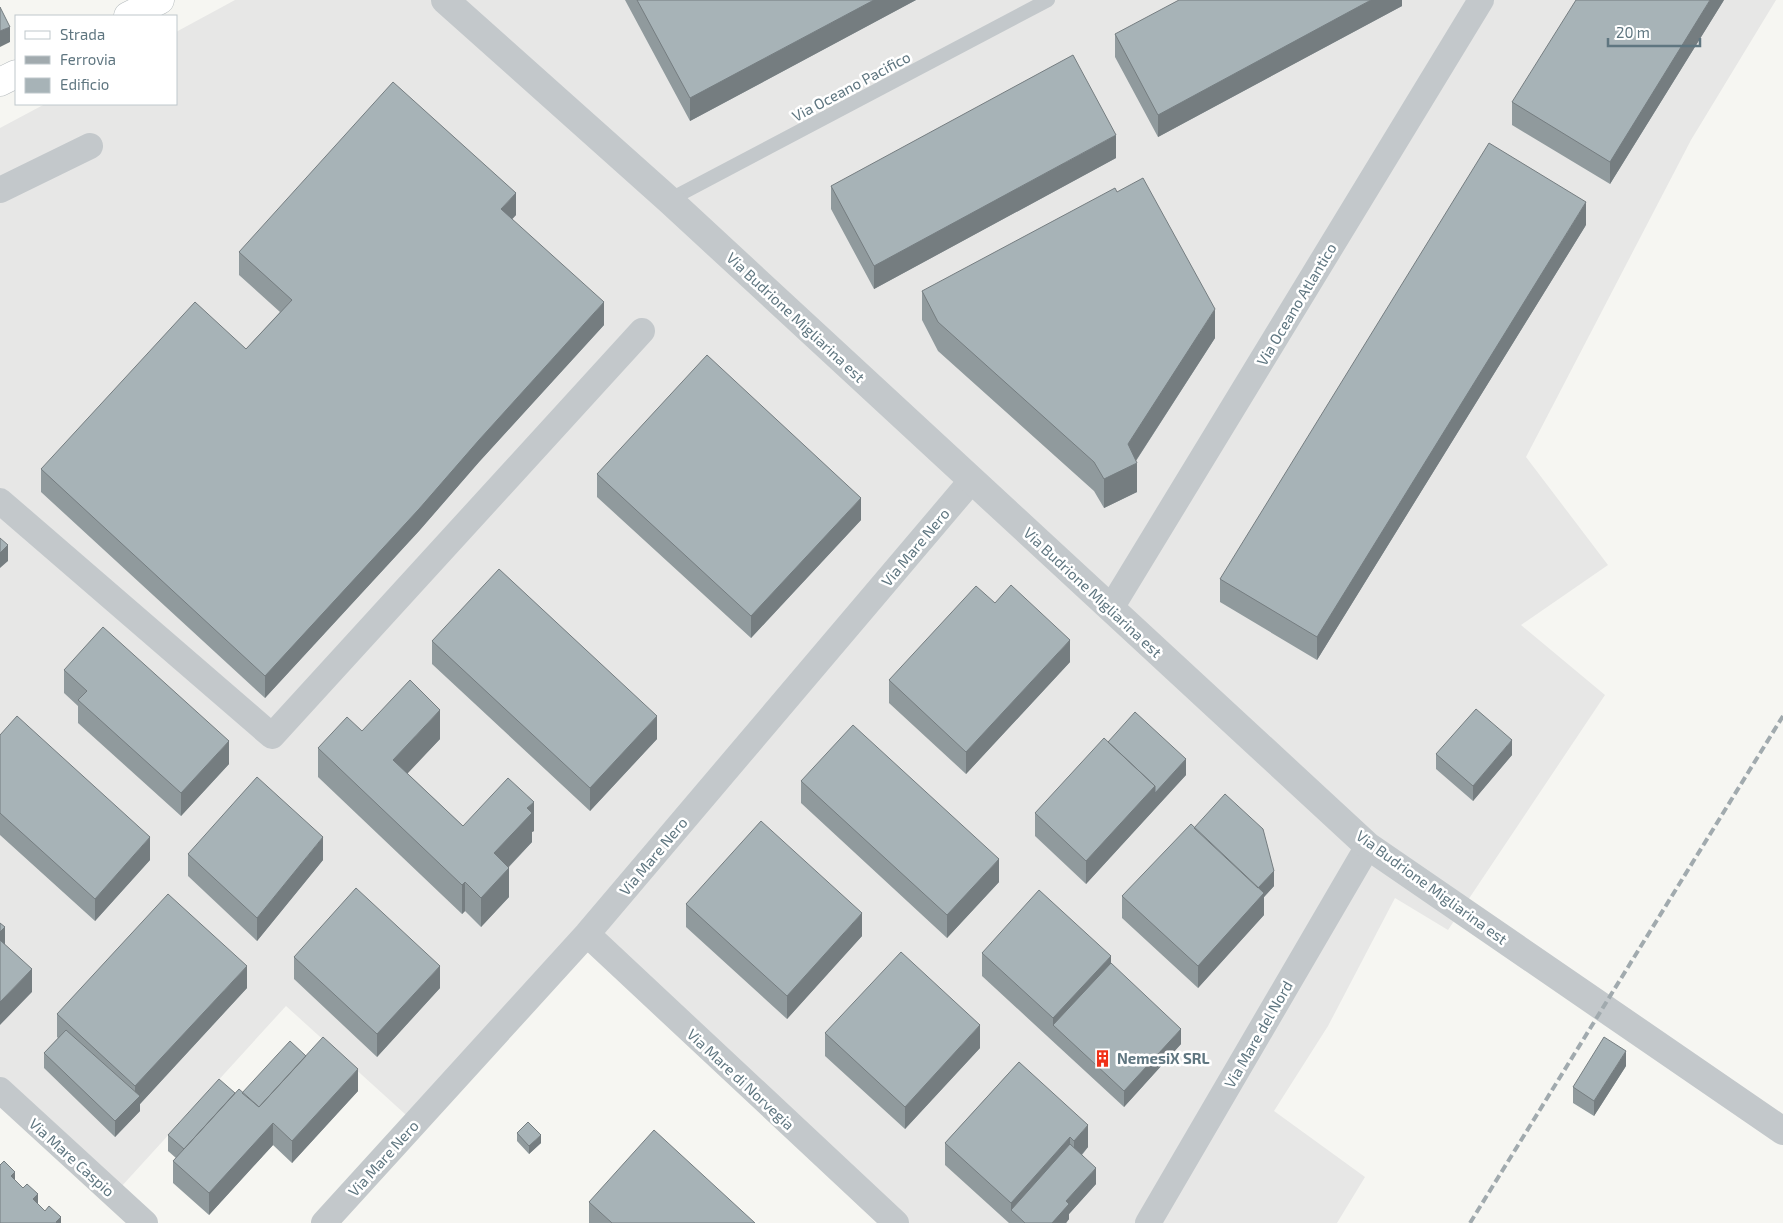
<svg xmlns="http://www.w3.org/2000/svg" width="1783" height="1223" font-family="'Exo 2',sans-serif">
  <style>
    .built { fill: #e7e7e6 }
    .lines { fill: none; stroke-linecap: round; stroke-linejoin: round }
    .primary-casing { stroke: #b4babd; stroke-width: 29 }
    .service { stroke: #c3c8cb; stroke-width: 14 }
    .minor { stroke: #c3c8cb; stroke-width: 26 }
    .tertiary { stroke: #c3c8cb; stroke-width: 28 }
    .primary { stroke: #fff; stroke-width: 28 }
    .rail { stroke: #a1aaae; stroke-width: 4; stroke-dasharray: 8 4; stroke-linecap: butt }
    .wall { fill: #909a9d }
    .shaded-wall { fill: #757d80 }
    .building { fill: #a7b3b7; stroke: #757d80 }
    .labels { text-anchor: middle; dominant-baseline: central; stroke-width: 5; stroke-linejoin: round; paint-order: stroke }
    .street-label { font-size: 15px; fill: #5f7680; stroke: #fff }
    .poi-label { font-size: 15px; font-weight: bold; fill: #5f7680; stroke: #fff; text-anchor: start }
  </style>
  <rect width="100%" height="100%" fill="#f6f6f2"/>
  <!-- built -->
  <path class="built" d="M235 0H1776L1691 140 1526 457 1608 565 1521 625 1605 695 1448 930 1395 898 1328 1026 1274 1111 1365 1177 1337 1223H892L584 941 416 1124 286 1006 110 1199 0 1099V128L45 104H176V32Z"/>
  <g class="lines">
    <defs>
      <path id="primary" d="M128 16 160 0
        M0 82 16 74"/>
    </defs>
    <!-- primary casing -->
    <use href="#primary" class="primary-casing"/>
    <!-- service -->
    <path class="service" d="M669 200 1048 0"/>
    <!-- minor -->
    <path class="minor" d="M0 190 90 146
      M0 501 272 736 642 331
      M1111 608 1481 0
      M587 934 896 1223
      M0 1090 145 1223
      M324 1223 587 934 972 480
      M1148 1223 1368 846"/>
    <!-- tertiary -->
    <path class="tertiary" d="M445 0 669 200 1368 846 1783 1131"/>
    <!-- primary -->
    <use href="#primary" class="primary"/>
    <!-- rail -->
    <path class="rail" d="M1470 1223 1783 716"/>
  </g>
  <!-- wall -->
  <path class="wall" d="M625 0H916L690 121Z
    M1402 0V6L1158 137 1115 57V34Z
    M1724 0 1610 184 1512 125V102Z
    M1116 158 874 289 831 209V186Z
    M516 215 512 219 604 325 479 462 419 531 265 698 41 492V469L246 349 280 312 239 275V252Z
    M1586 225 1317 660 1220 602V579Z
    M922 291 1215 338 1136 461 1137 492 1104 508 1094 491 938 351 922 320Z
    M597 474 861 520 751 638 597 497Z
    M995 603 1070 662 966 774 889 703V680Z
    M432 641 657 739 590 811 432 664Z
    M64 670 229 764 181 816 78 723V706L64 693Z
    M362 731 440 739 407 773 463 826 534 831 532 832V842L509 867V897L481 927 465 911 462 914 318 777V748Z
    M0 735 150 860 95 921 0 835Z
    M1108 742 1186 775 1086 884 1035 836V813Z
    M1436 754 1512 755 1473 801 1436 769Z
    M801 781 999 882 947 938 801 803Z
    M1194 828 1274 886 1264 897V915L1198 988 1122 918V896Z
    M188 854 323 860 257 941 188 876Z
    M686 904 862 936 787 1019 686 927Z
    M982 953 1111 963 1181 1044 1124 1107 982 976Z
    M294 957 440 988 377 1057 294 979Z
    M247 988 140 1104V1111L115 1137 44 1068V1053L58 1038 57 1037V1014Z
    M825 1033 980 1048 905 1129 825 1056Z
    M306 1056 358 1091 292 1163 273 1145 209 1215 173 1183V1161L176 1158 168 1151V1135L235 1093H242Z
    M1019 1062 1088 1147 1082 1155 1096 1184 1069 1214V1219L1066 1223H1009L945 1165V1143Z
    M1626 1066 1594 1116 1573 1103V1087Z
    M517 1133 541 1143 529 1154 517 1141Z
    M589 1202 755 1223H589Z"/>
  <!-- shaded-wall -->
  <path class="shaded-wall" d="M874 0H916L690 121V98Z
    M1371 0H1402V6L1158 137V115Z
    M1710 0H1724L1610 184V162Z
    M10 27V42L0 47V31Z
    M1116 135V158L874 289V266Z
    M516 193V215L501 231V209Z
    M1586 202V225L1317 660V637Z
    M604 302V325L479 462 419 531 265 698V676Z
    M1215 309V338L1133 465 1137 463V492L1104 508V479L1128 444Z
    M861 498V520L751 638V616Z
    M8 545V561L0 568V553Z
    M1070 640V662L966 774V752Z
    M440 710V739L393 789V760Z
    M657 716V739L590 811V788Z
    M1512 740V755L1473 801V786Z
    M229 741V764L181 816V793Z
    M1186 759V775L1086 884V861L1155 786Z
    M534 802V831L532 832V842L494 882V853L527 808Z
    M150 837V860L95 921V899Z
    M323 837V860L257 941V918Z
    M999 859V882L947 938V915Z
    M509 868V897L481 927V898Z
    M1274 871V886L1264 897V915L1198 988V966L1255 891Z
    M465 882V911L462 914V885Z
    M862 913V936L787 1019V996Z
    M5 927V950L0 954V932Z
    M1111 956V978L1053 1025V1018Z
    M247 966V988L140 1104V1111L115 1137V1121L135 1100V1086Z
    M440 966V988L377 1057V1034Z
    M32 969V992L0 1025V1002Z
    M980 1025V1048L905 1129V1107Z
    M1181 1029V1044L1124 1107V1091Z
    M1626 1051V1066L1594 1116V1101Z
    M358 1069V1091L292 1163V1141Z
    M273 1123V1145L209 1215V1193Z
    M1088 1125V1147L1074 1163V1141Z
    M541 1135V1143L529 1154V1146Z
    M1070 1137V1160L1011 1210V1203Z
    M1096 1168V1184L1069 1214V1219L1066 1223H1052L1066 1201Z
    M15 1172V1187L11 1176Z
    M38 1194V1209L33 1199Z
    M61 1217V1223H56V1222Z"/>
  <!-- building -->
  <path class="building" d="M637 0H874L690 98Z
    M1179 0H1371L1158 115 1115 34Z
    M1576 0H1710L1610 162 1512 102Z
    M0 7 10 27 0 31Z
    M1073 55 1116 135 874 266 831 186Z
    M393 82 516 193 501 209 604 302 479 440 419 509 265 676 41 469 195 302 246 349 292 300 239 252Z
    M1489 143 1586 202 1317 637 1220 579Z
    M1143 178 1215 309 1128 444 1137 463 1104 479 1094 462 938 322 922 291 1115 188 1117 192Z
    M707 355 861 498 751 616 597 474Z
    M0 538 8 545 0 553Z
    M499 569 657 716 590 788 432 641Z
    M1011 585 1070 640 966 752 889 680 976 586 995 603Z
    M103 627 229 741 181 793 78 700 87 691 64 670Z
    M410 680 440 710 393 760 463 826 508 778 534 802 527 808 532 813 494 853 509 868 481 898 465 882 462 885 318 748 347 717 362 731Z
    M1476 709 1512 740 1473 786 1436 754Z
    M1135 712 1186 759 1155 793V786L1108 742Z
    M17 716 150 837 95 899 0 813V735Z
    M853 725 999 859 947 915 801 781Z
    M1104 738 1155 786 1086 861 1035 813Z
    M257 777 323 837 257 918 188 854Z
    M1225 794 1263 829 1274 871 1258 888 1194 828Z
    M761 821 862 913 787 996 686 904Z
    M1191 824 1264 893 1198 966 1122 896Z
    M356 888 440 966 377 1034 294 957Z
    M1039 890 1111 956 1053 1018 982 953Z
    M168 894 247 966 135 1086 57 1014Z
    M0 923 5 927 0 932Z
    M0 940 32 969 0 1002Z
    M901 952 980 1025 905 1107 825 1033Z
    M1111 963 1181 1029 1124 1091 1053 1025Z
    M66 1030 140 1096 115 1121 44 1053Z
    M323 1037 358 1069 292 1141 273 1123 209 1193 173 1161 239 1089 259 1107Z
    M1604 1037 1626 1051 1594 1101 1573 1087Z
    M290 1041 306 1056 259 1107 242 1093Z
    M1019 1062 1088 1125 1074 1141 1070 1137 1011 1203 945 1143Z
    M219 1079 235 1093 184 1149 168 1135Z
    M528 1122 541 1135 529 1146 517 1133Z
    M654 1130 755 1223H612L589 1202Z
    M1070 1144 1096 1168 1066 1201 1069 1204 1052 1223H1025L1011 1210Z
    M4 1161 15 1172 11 1176 23 1188 27 1184 38 1194 33 1199 45 1211 49 1206 61 1217 56 1222 57 1223H0V1165Z"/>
  <!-- icons -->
  <defs>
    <symbol id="building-bare" viewBox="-9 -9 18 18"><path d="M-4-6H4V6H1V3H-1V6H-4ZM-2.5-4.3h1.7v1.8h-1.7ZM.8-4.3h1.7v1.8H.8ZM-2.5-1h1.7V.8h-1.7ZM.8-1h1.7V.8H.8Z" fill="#f03018" stroke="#fff" stroke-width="2.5" paint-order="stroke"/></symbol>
  </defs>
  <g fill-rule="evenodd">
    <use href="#building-bare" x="1090" y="1046" width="25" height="25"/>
  </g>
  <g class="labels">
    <!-- street labels -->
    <g class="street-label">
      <text transform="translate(851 86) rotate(-28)">Via Oceano Pacifico</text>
      <text transform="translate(1296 304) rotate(-59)">Via Oceano Atlantico</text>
      <text transform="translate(796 317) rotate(43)">Via Budrione Migliarina est</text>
      <text transform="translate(915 547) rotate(-50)">Via Mare Nero</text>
      <text transform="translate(1093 592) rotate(43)">Via Budrione Migliarina est</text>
      <text transform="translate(653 856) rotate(-50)">Via Mare Nero</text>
      <text transform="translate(1432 887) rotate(36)">Via Budrione Migliarina est</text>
      <text transform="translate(1258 1034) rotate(-60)">Via Mare del Nord</text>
      <text transform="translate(741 1079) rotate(43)">Via Mare di Norvegia</text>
      <text transform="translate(72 1157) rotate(42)">Via Mare Caspio</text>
      <text transform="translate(383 1158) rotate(-48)">Via Mare Nero</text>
    </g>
    <!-- poi labels -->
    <g class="poi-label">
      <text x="1117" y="1058">NemesiX SRL</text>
    </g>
  </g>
  <!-- legend -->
  <rect x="15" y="15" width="162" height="90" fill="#ffffff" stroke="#bfc8cc"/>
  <rect x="25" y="31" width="25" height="8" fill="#ffffff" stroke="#bfc8cc"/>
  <text x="60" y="40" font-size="15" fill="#5f7680">Strada</text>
  <rect x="25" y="56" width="25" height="8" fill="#a1aaae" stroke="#bfc8cc"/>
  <text x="60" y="65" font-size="15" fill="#5f7680">Ferrovia</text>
  <rect x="25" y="78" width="25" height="15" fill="#a7b3b7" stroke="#bfc8cc"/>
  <text x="60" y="90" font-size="15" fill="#5f7680">Edificio</text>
  <!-- scale -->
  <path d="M1608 38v8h92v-8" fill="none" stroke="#5f7680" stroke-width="2.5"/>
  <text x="1616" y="38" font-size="15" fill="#5f7680" stroke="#ffffff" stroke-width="4" paint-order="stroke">20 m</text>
</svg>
